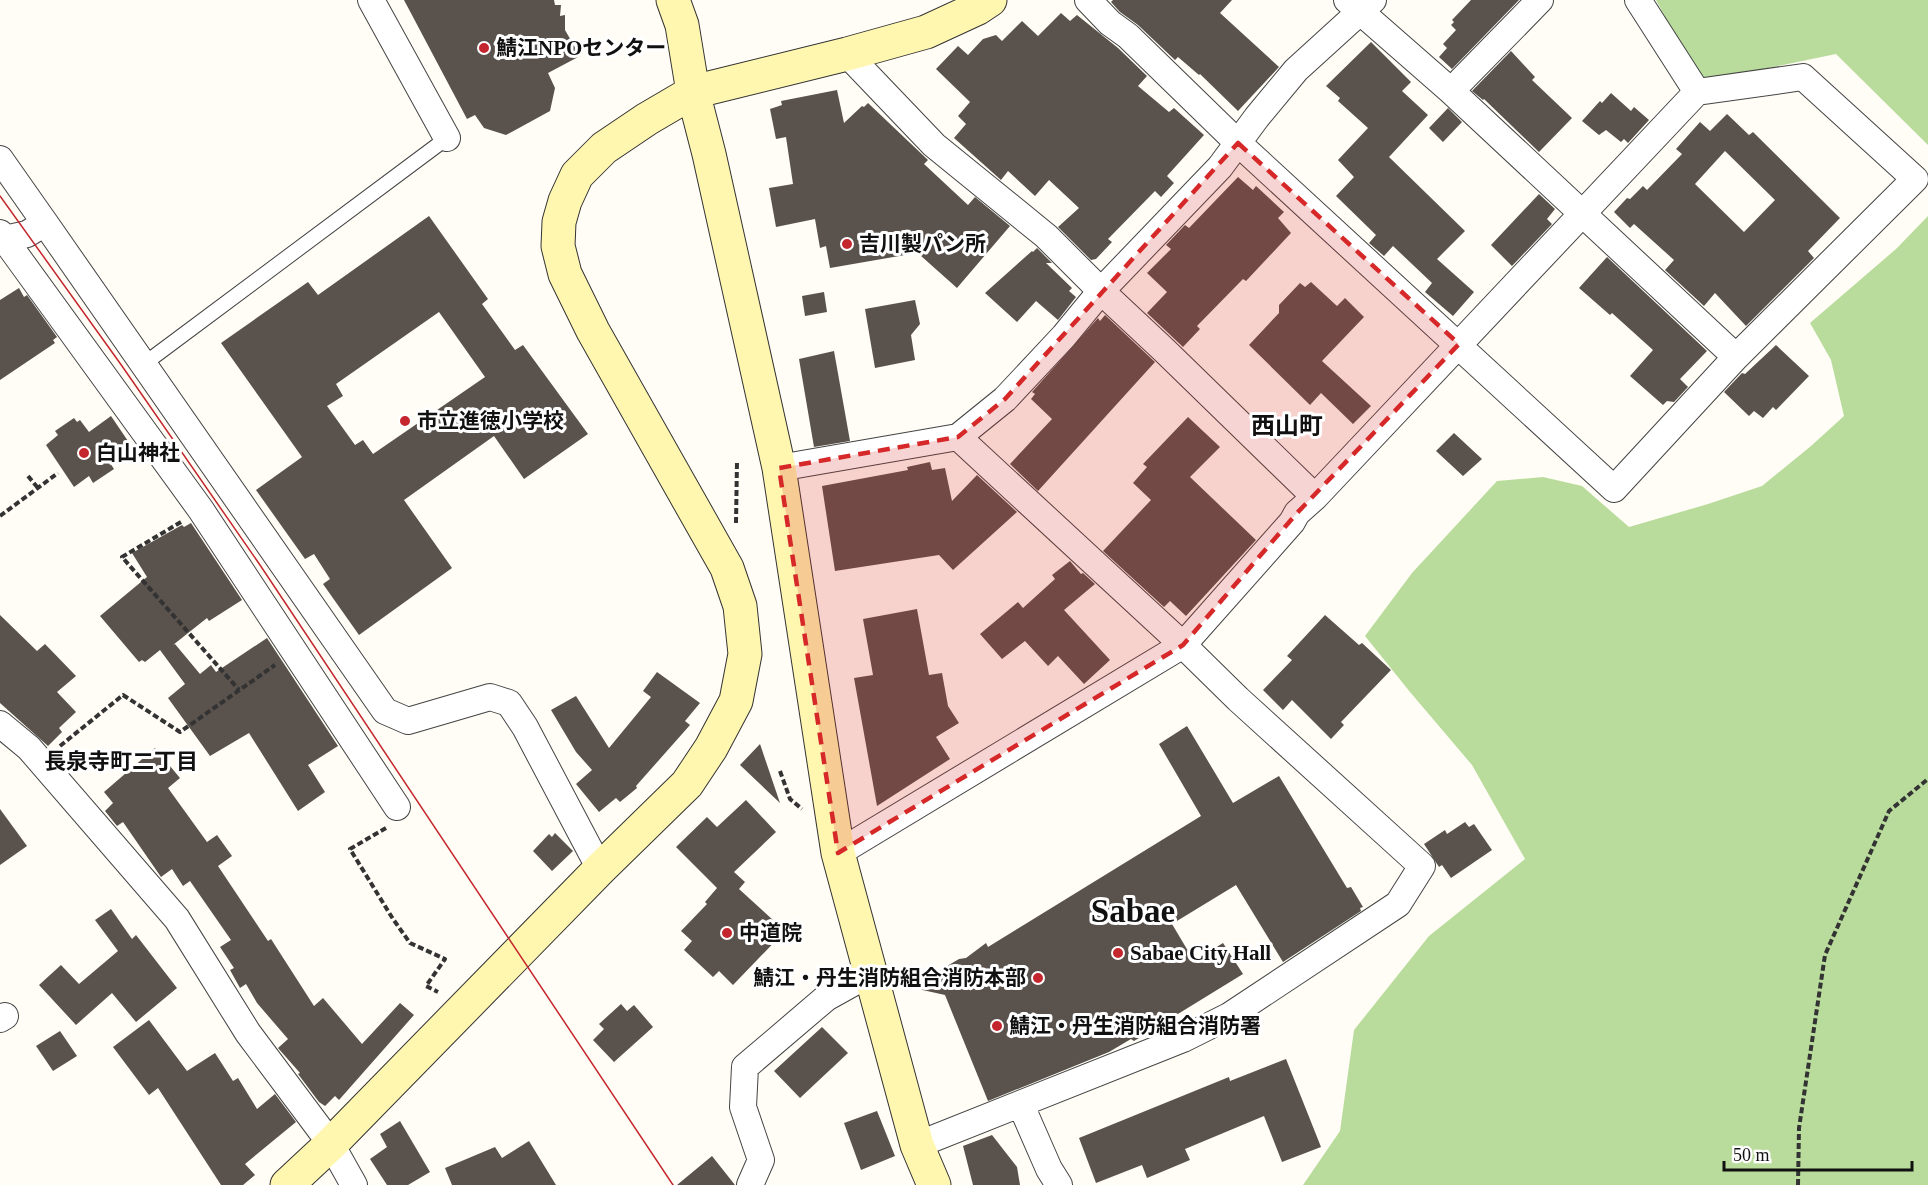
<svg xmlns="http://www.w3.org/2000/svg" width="1928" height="1185" font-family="'Times New Roman','Noto Sans JP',serif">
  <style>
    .forest { fill: #b9dc9c }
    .building { fill: #5a524d; fill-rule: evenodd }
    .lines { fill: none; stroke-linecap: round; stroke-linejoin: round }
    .lane-casing { stroke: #444; stroke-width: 16 }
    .street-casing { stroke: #444; stroke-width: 28 }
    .secondary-casing { stroke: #333; stroke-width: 35 }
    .path { stroke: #333; stroke-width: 4; stroke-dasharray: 6 3; stroke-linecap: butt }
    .lane { stroke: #fff; stroke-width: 14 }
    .street { stroke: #fff; stroke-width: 26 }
    .secondary { stroke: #fff6b0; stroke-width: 33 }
    .tram { stroke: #c4262e; stroke-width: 1.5 }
    .marked { fill: #d62828; fill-opacity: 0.2; stroke: #d62828; stroke-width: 4.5; stroke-dasharray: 12 8; stroke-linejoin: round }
    .poi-dot { fill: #c4262e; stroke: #fff; stroke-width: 2 }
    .labels { text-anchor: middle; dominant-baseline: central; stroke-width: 6; stroke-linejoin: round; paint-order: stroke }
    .poi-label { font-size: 21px; font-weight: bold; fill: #111; stroke: #fff; text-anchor: start }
    .neighbourhood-label { font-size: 22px; font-weight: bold; fill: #111; stroke: #fff }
    .quarter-label { font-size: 24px; font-weight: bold; fill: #111; stroke: #fff }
    .town-label { font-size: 33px; font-weight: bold; fill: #111; stroke: #fff }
  </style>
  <rect width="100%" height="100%" fill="#fffdf5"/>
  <!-- forest -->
  <path class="forest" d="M1656 0H1928V145L1836 54 1700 82Z
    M1928 216V1185H1303L1340 1131 1354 1030 1429 936 1525 859 1472 765 1410 692 1365 636 1412 573 1497 481 1543 477 1582 486 1629 527 1708 504 1762 486 1811 446 1844 416 1831 360 1810 323 1896 249Z"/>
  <!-- building -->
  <path class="building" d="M404 0H554L555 5H561L560 16 565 15V30L580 56 548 73 555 88 550 111 506 135 484 128 475 115 467 119Z
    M1113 0H1232L1220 13 1279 67 1238 111 1200 74 1199 75 1178 57 1175 60 1138 25 1120 12 1111 2Z
    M1471 0H1519L1452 69 1439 57 1447 48 1443 44 1456 30 1451 25 1454 22 1452 20Z
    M1061 13 1070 21 1077 15 1118 48 1147 76 1138 86 1169 112 1174 108 1204 135 1167 176 1174 183 1161 197 1155 191 1108 239 1112 242 1096 259 1091 260 1058 227 1079 208 1049 180 1035 196 1008 171 1001 180 954 138 966 124 958 116 970 102 936 69 958 46 968 55 983 39 996 35 1002 41 1022 21 1038 36Z
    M1371 42 1411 82 1402 91 1428 115 1389 157 1465 231 1437 259 1474 292 1453 316 1425 292 1432 283 1393 246 1384 256 1369 243 1376 235 1336 196 1354 177 1338 160 1368 128 1338 101 1340 98 1326 86Z
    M1511 51 1535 77 1532 80 1572 118 1539 152 1484 99 1483 100 1472 91Z
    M837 90 844 123 862 106 864 107 868 103 928 160 924 164 968 205 975 197 1010 226 957 288 902 239 905 255 830 268 826 246 820 248 815 219 776 227 769 188 793 184 786 137 776 139 770 109 782 105 781 101Z
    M1611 93 1631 111 1634 107 1649 120 1628 143 1624 139 1621 142 1606 130 1599 135 1582 121 1600 101 1602 103Z
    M1448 108 1462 122 1443 142 1429 128Z
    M1727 114 1749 135 1753 132 1840 218 1808 251 1814 258 1746 326 1715 293 1704 306 1665 270 1674 260 1634 224 1630 228 1614 212 1627 198 1630 199 1643 186 1647 190 1682 154 1676 149 1700 122 1710 131ZM1725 151 1775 200 1744 232 1695 184Z
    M1238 177 1253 190 1256 186 1284 212 1278 218 1291 233 1246 281 1243 279 1197 326 1200 329 1183 347 1147 313 1167 292 1147 273 1171 249 1166 245 1185 225 1189 228Z
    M1539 194 1555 209 1547 219 1552 224 1512 266 1491 245Z
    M429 216 488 299 482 304 515 350 523 345 588 434 524 479 494 436 404 500 452 568 359 635 323 584 330 579 314 554 305 559 256 490 302 457 221 343 308 282 318 295ZM439 312 485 377 373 454 363 440 355 445 327 406 343 396 336 384Z
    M1037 248 1052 263H1046L1072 288 1069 291 1076 297 1058 320 1036 301 1017 322 985 293 1032 251 1033 252Z
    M1607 257 1707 351 1680 379 1688 387 1674 402 1667 401 1663 405 1630 376 1653 350 1612 313 1610 315 1579 288Z
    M1311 282 1337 306 1345 298 1364 317 1322 361 1371 406 1353 424 1321 393 1310 405 1249 345 1279 313V305L1300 283 1305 287Z
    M19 288 24 297 27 295 57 337 53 340 55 343 0 380V300Z
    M824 292 827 312 805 316 802 296Z
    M915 300 920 324 911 335 915 360 875 368 865 309Z
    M1105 315 1155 362 1038 491 1010 464 1052 419 1031 399 1035 394 1032 392 1098 318 1100 321Z
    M1776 345 1809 376 1776 410 1773 407 1763 418 1754 411 1749 416 1724 392 1742 373 1745 374Z
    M834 351 850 441 814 447 799 359Z
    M111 416 130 444 110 457 113 461 110 463 114 469 93 483 89 476 74 487 46 445 58 435 55 431 74 418 77 422 80 420 89 432Z
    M1188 417 1220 447 1190 477 1256 540 1186 616 1170 601 1164 607 1103 551 1151 500 1133 483 1147 467 1143 464Z
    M1454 433 1482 459 1463 476 1436 451Z
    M930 462 932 470 945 468 952 501 977 475 1017 512 953 570 939 555 835 571 822 486 908 470 907 467Z
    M191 523 242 600 209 621 207 618 173 645 175 644 200 674 211 665 216 672 267 638 338 746 308 765 325 792 298 811 249 733 210 756 168 698 185 684 160 650 145 662 142 660 139 662 100 616 147 577 132 553 182 525 184 527Z
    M1070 561 1081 574 1083 573 1095 584 1064 610 1110 660 1084 684 1058 656 1048 666 1025 641 1002 659 980 634 1018 602 1023 608 1055 579 1052 575Z
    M917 609 929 675 942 673 948 706 959 723 936 737 950 759 877 806 854 678 873 675 863 619Z
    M0 615 37 651 45 644 76 676 57 692 76 712 59 728 62 732 48 746 0 703Z
    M1325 615 1359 645 1362 643 1391 670 1341 722 1344 725 1331 739 1292 700 1283 710 1263 690 1292 660 1287 656Z
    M657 672 700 703 685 721 690 725 636 786 637 788 620 802 616 798 599 812 576 784 592 770 576 752 551 710 576 696 609 748 651 697 643 691Z
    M1187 726 1233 803 1279 776 1347 888 1351 887 1363 907 1360 908 1361 911 1283 962 1236 885 1172 924 1194 961 1223 943 1243 974 1134 1041 1131 1039 1109 1052 988 1101 945 995 918 989 942 969 959 959 966 958 986 943 988 947 1201 816 1159 744Z
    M760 744 780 803 740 765Z
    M155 748 180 778 168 788 207 842 217 835 232 856 218 866 268 941 271 939 314 1006 323 998 362 1044 400 1003 414 1015 339 1100 335 1096 325 1106 319 1102 298 1074 300 1073 278 1048 288 1039 257 1003 246 984 240 988 230 970 234 968 220 947 231 940 190 881 183 886 172 869 161 877 123 822 117 826 105 811 113 803 104 792Z
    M746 800 776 832 734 872 745 882 739 889 785 931 733 985 719 971 713 977 684 950 692 941 681 931 707 904 705 902 717 888 676 847 707 817 717 827Z
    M0 809 27 846 0 865Z
    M1465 822 1469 827 1474 824 1492 850 1451 878 1442 865 1439 867 1424 844 1445 830 1447 834Z
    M555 833 573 851 552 871 533 851 549 834 552 837Z
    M111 909 132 939 136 935 177 988 136 1022 112 993 76 1025 39 985 61 965 79 984 118 951 95 920Z
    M621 1004 627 1011 634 1005 653 1027 614 1062 593 1040 604 1029 599 1024Z
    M149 1020 187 1071 215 1053 233 1081 238 1078 257 1109 275 1094 296 1122 245 1164 255 1175 243 1185H221L158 1088 149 1095 113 1047Z
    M822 1027 848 1053 800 1098 774 1071Z
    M60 1031 77 1056 53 1071 36 1046Z
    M1286 1059 1321 1147 1282 1162 1264 1116 1185 1149 1190 1160 1147 1178 1142 1165 1096 1183 1079 1138 1229 1077 1230 1081Z
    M877 1111 895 1156 861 1170 844 1123Z
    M400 1121 430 1172 408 1185H387L370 1159 387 1147 380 1134Z
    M992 1135 1017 1167 1020 1185H973L963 1146Z
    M529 1141 556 1185H452L445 1168 495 1147 502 1158Z
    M712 1156 735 1185H677Z"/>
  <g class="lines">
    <defs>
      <path id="lane" d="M144 364 447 138"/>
      <path id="street" d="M371 0 447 138
        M1088 0 1110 23 1128 36 1238 143 1614 489 1736 357 1915 179 1803 77 1697 92 1638 0
        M1347 0 1451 91 1736 357
        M847 54 934 145 1046 236 1101 291 1164 350 1315 497
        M1451 91 1540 0
        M0 159 45 223 27 234 0 240
        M45 223 385 711 408 721 490 697 509 703 525 727 600 869
        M0 233 201 510 397 807
        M779 468 958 437 1005 399 1064 336 1101 291 1220 167 1257 117 1296 70 1373 0
        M0 724 29 748 177 919 248 1033 331 1144 354 1185
        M838 853 1183 645 1292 522 1297 513 1315 497 1697 92
        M0 1019 5 1016
        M1021 1105 1049 1169 1059 1185
        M917 1145 1183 1039 1229 1016 1398 904 1422 866 1238 699 1183 645 958 437
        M750 1185 761 1160 743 1107 745 1067 826 998 853 983"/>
      <path id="secondary" d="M673 0 682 25 693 92 709 154 779 468 838 853 917 1145 934 1185
        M287 1185 331 1144 600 869 687 784 711 748 736 701 745 654 740 606 727 568 593 331 565 274 558 246 559 222 565 201 577 175 604 148 647 119 693 92 847 54 926 32 978 8 990 0"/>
    </defs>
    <!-- lane casing -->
    <use href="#lane" class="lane-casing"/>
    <!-- street casing -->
    <use href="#street" class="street-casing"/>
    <!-- secondary casing -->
    <use href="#secondary" class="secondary-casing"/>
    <!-- path -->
    <path class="path" d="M28 476 38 488
      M0 516 58 473
      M181 522 122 557 239 690
      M736 523 737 461
      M60 746 123 695 180 732 275 665
      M780 771 790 799 802 809
      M386 828 350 849 393 919 410 943 445 959 426 986 438 992
      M1798 1185 1799 1128 1825 955 1889 811 1928 779"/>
    <!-- lane -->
    <use href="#lane" class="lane"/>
    <!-- street -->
    <use href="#street" class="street"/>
    <!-- secondary -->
    <use href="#secondary" class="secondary"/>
    <!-- tram -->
    <path class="tram" d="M0 196 122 366 260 565 673 1185"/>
  </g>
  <!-- marked area -->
  <path class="marked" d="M1238 143 1459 344 1297 513 1183 645 838 853 779 468 958 437 1005 399Z"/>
  <!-- markers -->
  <g class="poi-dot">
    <circle cx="484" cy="48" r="6"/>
    <circle cx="847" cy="244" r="6"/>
    <circle cx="405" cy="421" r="6"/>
    <circle cx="84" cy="453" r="6"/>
    <circle cx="727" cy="933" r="6"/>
    <circle cx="1118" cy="953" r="6"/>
    <circle cx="1038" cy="978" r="6"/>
    <circle cx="997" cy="1026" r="6"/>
  </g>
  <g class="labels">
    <!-- poi labels -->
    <g class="poi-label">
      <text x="496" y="48">鯖江NPOセンター</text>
      <text x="859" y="244">吉川製パン所</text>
      <text x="417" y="421">市立進徳小学校</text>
      <text x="96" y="453">白山神社</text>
      <text x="739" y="933">中道院</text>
      <text x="1130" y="953">Sabae City Hall</text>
      <text x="1026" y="978" text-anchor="end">鯖江・丹生消防組合消防本部</text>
      <text x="1009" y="1026">鯖江・丹生消防組合消防署</text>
    </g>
    <!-- neighbourhood labels -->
    <g class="neighbourhood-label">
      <text x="121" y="761">長泉寺町二丁目</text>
    </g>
    <!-- quarter labels -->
    <g class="quarter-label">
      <text x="1287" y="426">西山町</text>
    </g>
    <!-- town labels -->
    <g class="town-label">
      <text x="1133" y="911">Sabae</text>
    </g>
  </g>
  <!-- scale -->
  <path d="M1724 1161v9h188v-9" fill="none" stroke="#111111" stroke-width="3"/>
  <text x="1733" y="1161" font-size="18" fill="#111111" stroke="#ffffff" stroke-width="4.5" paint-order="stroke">50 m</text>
</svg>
